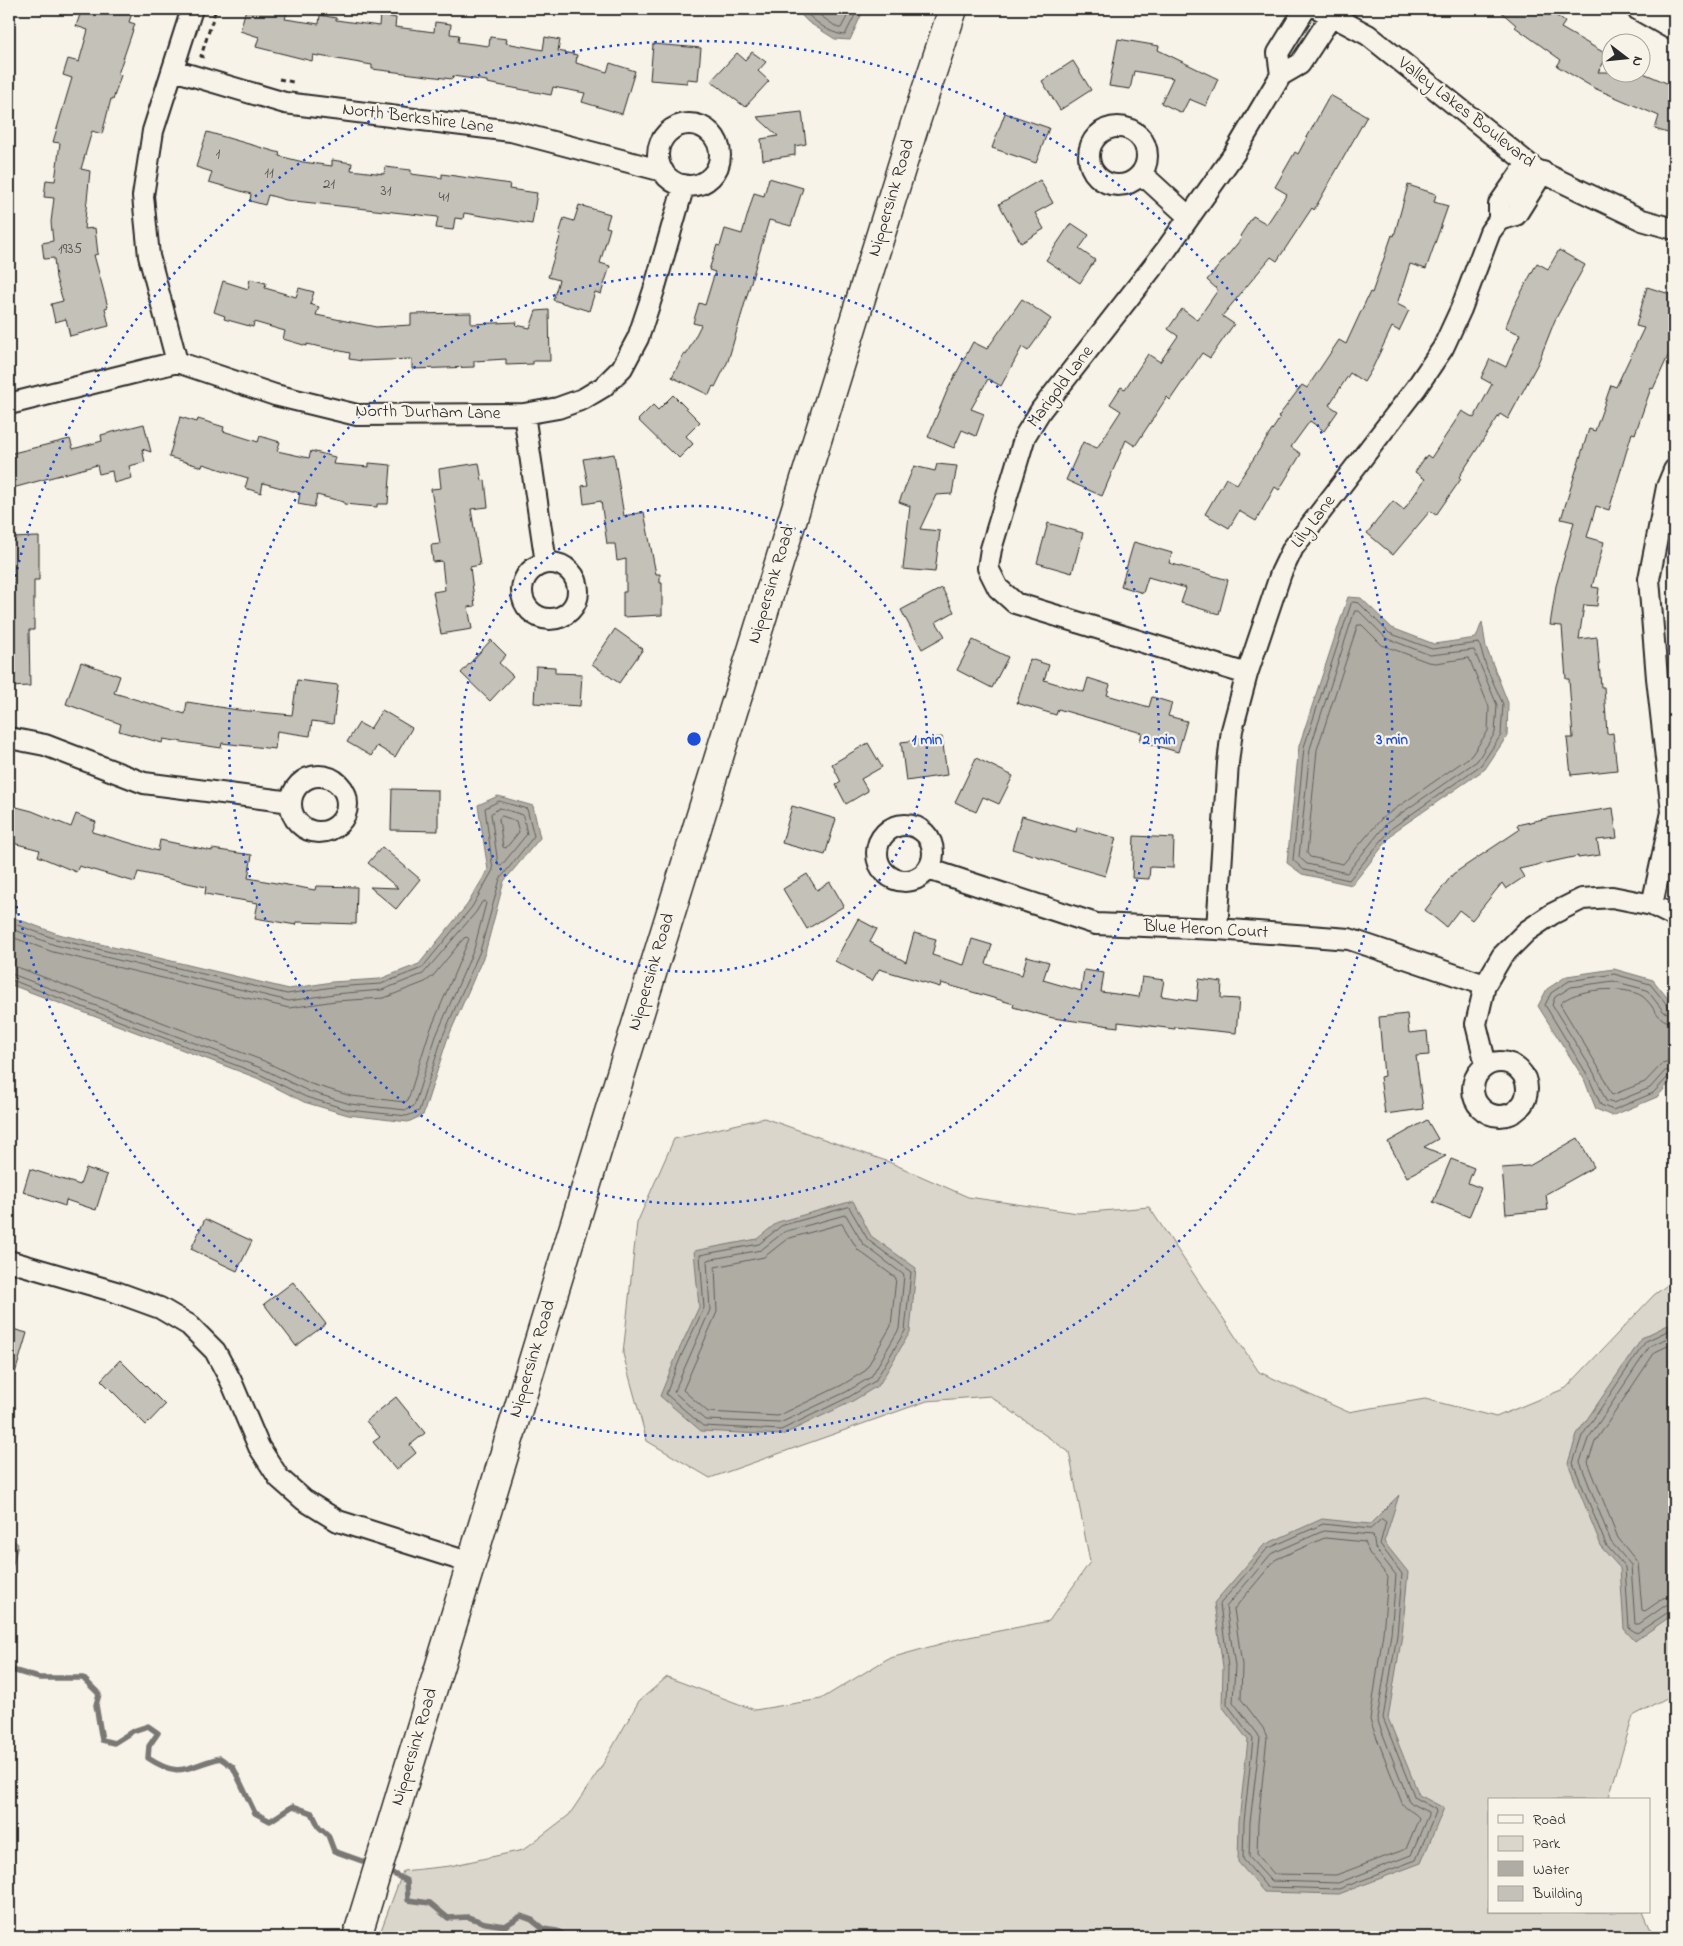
<svg xmlns="http://www.w3.org/2000/svg" width="1683" height="1946" font-family="'Indie Flower',sans-serif">
  <style>
    .green { fill: #dad6cc; stroke: #82807c }
    .water { fill: #afaca4; stroke: #7a7874 }
    .lines { fill: none; stroke-linecap: round; stroke-linejoin: round }
    .shore { stroke: #605f5b; stroke-width: 1 }
    .stream { stroke: #7a7874; stroke-width: 5.5 }
    .building { fill: #c4c1b9; stroke: #2b2b2b }
    .street-casing { stroke: #2b2b2b; stroke-width: 24 }
    .secondary-casing { stroke: #2b2b2b; stroke-width: 31 }
    .path { stroke: #2b2b2b; stroke-width: 3; stroke-dasharray: 5 4; stroke-linecap: butt }
    .street { stroke: #f7f3e8; stroke-width: 20 }
    .secondary { stroke: #f7f3e8; stroke-width: 28 }
    .ring { fill: none; stroke: #1d4ed8; stroke-width: 2.5; stroke-dasharray: 2.5 5 }
    .labels { text-anchor: middle; dominant-baseline: central; stroke-width: 4.5; stroke-linejoin: round; paint-order: stroke }
    .number-label { font-size: 15px; fill: #51504e }
    .street-label { font-size: 18px; fill: #2b2b2b; stroke: #f7f3e8 }
    .centre { fill: #1d4ed8; stroke: #f7f3e8; stroke-width: 2.5 }
    .ring-label { font-size: 15px; text-anchor: middle; font-weight: bold; fill: #1d4ed8; stroke: #f7f3e8; stroke-width: 4.5; stroke-linejoin: round; paint-order: stroke }
  </style>
  <rect width="100%" height="100%" fill="#f7f3e8"/>
  <filter id="ink" filterUnits="userSpaceOnUse"><feTurbulence type="fractalNoise" baseFrequency=".02" numOctaves="2"/><feDisplacementMap in="SourceGraphic" scale="10" xChannelSelector="R" yChannelSelector="G"/><feConvolveMatrix kernelMatrix="1 2 1 2 8 2 1 2 1" color-interpolation-filters="sRGB"/></filter>
  <g filter="url(#ink)">
    <!-- green -->
    <path class="green" d="M764 1118 889 1162 968 1197 1078 1213 1149 1207 1259 1372 1348 1412 1425 1399 1496 1417 1566 1388 1654 1295 1674 1280V1694L1633 1716 1608 1800H1489V1912H1643L1654 1937H389L380 1933 403 1871 450 1866 523 1850 569 1815 600 1769 639 1701 667 1677 755 1710 821 1699 887 1659 954 1640 1049 1621 1090 1562 1069 1452 990 1396 927 1401 710 1478 647 1441 623 1354 637 1223 674 1139Z"/>
    <!-- water -->
    <path class="water" d="M795 9H864L850 40 835 39 808 22Z
      M1348 597 1361 598 1392 628 1434 644 1476 638 1482 622 1486 647 1508 703 1507 736 1485 769 1395 831 1352 885 1302 874 1287 863 1299 746Z
      M498 796 533 806 540 838 504 881 485 953 447 1040 423 1115 408 1122 348 1115 304 1102 257 1078 9 984V916L58 934 289 989 332 982 380 979 419 964 467 905 488 870 478 805Z
      M1614 969 1653 980 1674 1006V1078L1657 1097 1612 1116 1596 1109 1584 1079 1538 1006 1547 989 1567 976Z
      M853 1201 871 1236 916 1268 910 1332 879 1385 851 1402 782 1435 701 1431 660 1396 678 1352 699 1307 694 1251 757 1239 778 1222Z
      M1674 1322V1614L1635 1641 1624 1629 1620 1568 1602 1548 1568 1463 1577 1434 1643 1337Z
      M1399 1495 1384 1542 1408 1572 1402 1635 1388 1718 1419 1795 1444 1808 1421 1863 1339 1894 1264 1892 1238 1862 1239 1821 1248 1740 1222 1706 1223 1667 1214 1603 1264 1545 1322 1519 1370 1524Z
      M9 1537 18 1544 9 1581Z"/>
    <g class="lines">
      <!-- shore -->
      <path class="shore" d="M802 9C813 20 829 34 845 35L858 9
        M811 9 838 28H841L851 9
        M1353 602 1359 603 1389 633 1432 649 1479 643 1487 669 1503 704 1501 735 1481 765 1392 828 1349 880 1304 870 1293 860 1304 747 1351 604Z
        M1355 611H1359L1386 638 1430 655 1474 650 1497 705 1495 733 1477 761 1387 823 1347 873 1307 864 1299 857 1310 749Z
        M1358 625H1362L1382 645 1428 662 1436 663 1469 658 1489 707 1488 731 1471 756 1382 818 1343 864 1310 857 1307 853 1317 750Z
        M500 808 523 815 527 834 501 866 498 864 491 814Z
        M502 816 516 821 519 832 506 848 503 847 499 819Z
        M9 922 56 939 287 994 333 987 381 984 422 968 472 907 493 870 485 808 499 801 527 809 534 836 500 879 480 951 442 1038 419 1111 407 1116 349 1110 306 1097 259 1074 9 979
        M9 928 55 945 289 1001 334 994 382 990 423 974 476 912 482 902 485 901 486 903 474 949 436 1036 414 1106 406 1110 350 1104 308 1091 261 1068 9 973
        M9 936 53 952 289 1008 335 1001 384 998 425 982 433 976 464 938 467 937 469 939 429 1033 408 1100 405 1102 351 1096 311 1084 264 1061 17 967 9 966
        M1674 1009 1669 1007 1650 984 1614 974 1569 981 1551 993 1545 1005 1588 1076 1601 1105 1613 1110 1653 1093 1669 1076 1674 1075
        M1674 1015 1664 1012 1647 990 1613 981 1571 987 1555 997 1552 1005 1594 1073 1606 1101 1613 1103 1650 1088 1665 1071 1674 1069
        M1674 1023C1656 1022 1655 1005 1642 996 1625 985 1574 988 1560 1004L1600 1070 1612 1095 1645 1082 1662 1064 1674 1061
        M849 1207 868 1240 911 1272 905 1331 875 1381 849 1397 781 1430 703 1426 666 1394 682 1354 704 1308 700 1255 759 1244 781 1226Z
        M846 1215 863 1244 904 1275 899 1329 871 1377 846 1392 780 1423 705 1420 674 1392 710 1310 707 1260 761 1250 784 1232Z
        M842 1224 858 1250 896 1278 891 1326 865 1371 842 1385 778 1416 708 1412 683 1390 717 1312 715 1267 764 1257 787 1239Z
        M1674 1328 1646 1341 1582 1436 1573 1463 1606 1545 1625 1567 1629 1628 1637 1633 1670 1611 1674 1610
        M1674 1335 1650 1346 1588 1439 1580 1462 1611 1542 1631 1565 1635 1624H1639L1666 1605 1674 1604
        M1674 1343 1655 1352 1595 1442 1588 1462 1618 1538 1638 1563 1642 1610 1645 1611 1664 1598 1674 1596
        M1382 1519 1386 1522 1380 1544 1402 1574 1397 1635 1383 1718 1415 1798 1435 1809 1436 1812 1416 1860 1339 1889 1267 1887 1243 1859 1244 1822 1253 1739 1227 1704 1228 1667 1220 1604 1267 1549 1323 1524 1370 1529Z
        M1324 1531 1373 1535 1375 1548 1396 1575 1391 1634 1377 1719 1409 1801 1414 1805 1428 1812V1815L1411 1855 1338 1883 1271 1881 1249 1857 1250 1822 1260 1738 1257 1733 1233 1702 1235 1666 1226 1607 1271 1554Z
        M1325 1538 1365 1542 1369 1553 1388 1577 1383 1633 1370 1720 1402 1803C1406 1810 1415 1812 1419 1818L1406 1849 1336 1875 1274 1874 1257 1854 1258 1823 1267 1737 1263 1728 1241 1699 1242 1665 1234 1609 1275 1560Z"/>
      <!-- stream -->
      <path class="stream" d="M9 1669 39 1678H83L99 1694 96 1705 102 1740 114 1743 133 1731 148 1726 158 1733 149 1746 148 1758C181 1780 187 1766 220 1758L233 1767 255 1813 270 1821 293 1806 312 1813 319 1827 328 1835 334 1851 362 1861
        M390 1872 407 1881 408 1900 430 1903 448 1918 468 1917 485 1923 505 1926 521 1916 532 1920 543 1929 557 1931 568 1937"/>
    </g>
    <!-- building -->
    <path class="building" d="M82 9H120L132 13 129 22 135 24 118 74 121 75 113 100 111 99 102 134 92 131 81 169 90 171 84 229 95 228 98 254 94 255 108 307 105 308 109 326 70 336 66 319 55 322 51 304 63 301 56 278 54 258 44 259 42 243 53 241 51 222 54 198 44 197 46 180 55 181 60 143 53 142 72 78 63 75 68 59 79 62 88 30 76 26Z
      M246 9H288L285 19 319 24 320 15 336 18V20L379 26 380 15 396 18 395 27 434 32 435 22 451 24 450 34 459 35 458 42 489 46 490 37 507 39 506 43 543 50 545 37 560 40 558 51 577 55 576 63 607 72 610 63 635 71 622 114 582 102 585 93 553 87 551 95 487 83V81L453 76 452 79 372 69V65L313 55 312 61 256 47 259 37 240 31Z
      M1498 9H1547L1565 22 1561 28 1608 55 1598 72H1641L1669 84 1671 79 1674 80V135L1655 129 1659 116 1594 88 1557 66 1561 60 1515 27 1516 25Z
      M1118 39 1159 46 1158 50 1218 79 1206 106 1189 99 1182 113 1161 103 1173 78 1134 71 1130 89 1109 86Z
      M653 44 701 48 698 80 687 79V83L650 80Z
      M752 52 766 62 758 71 769 81 745 107 711 81 737 53 745 60Z
      M1073 61 1091 90 1060 110 1042 81Z
      M1330 95 1367 116 1314 210 1312 208 1277 261 1271 257 1222 316 1234 324 1210 358 1202 353 1170 400 1167 397 1135 446 1126 440 1102 496 1066 480 1083 442 1097 448 1121 411 1110 404 1121 387 1125 389 1148 354 1160 362 1178 336 1168 329 1182 309 1197 320 1218 290 1207 280 1242 238 1240 236 1253 216 1267 224 1287 194 1275 187 1295 152 1298 154Z
      M802 112 806 144 795 146V155L763 160 761 139 778 136 757 117Z
      M1005 113 1049 128 1036 163 992 148Z
      M207 132 280 153 279 156 303 162 332 166V160L352 163 351 170 384 174 385 167 411 170V174L442 178V174L510 184 509 189 537 193 532 224 464 213 463 219 455 218 453 230 436 228 438 217 286 200 268 195 265 205 250 201 251 194 209 182 212 172 196 167Z
      M769 178 803 188 791 226 769 220 728 361 715 387 713 386 709 395 672 377 684 354 686 355 701 325 693 323 699 303 705 305 715 272 709 270 717 245 720 246 725 229 742 234 754 193 764 196Z
      M1040 180 1053 203 1035 213 1044 229 1021 243 999 204Z
      M1408 185 1436 194 1434 202 1448 206 1426 269 1410 264 1397 304 1409 310 1399 331 1392 327 1372 369 1364 382 1350 373 1329 405 1338 411 1324 431 1310 421 1291 447 1301 454 1279 490 1275 487 1256 521 1239 511 1229 528 1205 514 1226 478 1237 484 1280 418 1278 417 1302 385 1307 388 1339 340 1346 344 1370 292 1372 293 1392 235 1394 236Z
      M579 205 610 214 606 227 610 228 600 263 610 266 601 294 595 292 589 311 553 300 559 280 548 277 561 234H559L564 218 574 221Z
      M1071 223 1089 235 1079 249 1095 260 1080 283 1046 260Z
      M1559 250 1585 265 1555 320 1538 363 1508 419 1500 414 1459 477 1461 479 1436 515 1430 511 1393 555 1367 533 1393 501 1404 510 1425 479 1415 472 1427 455 1431 458 1462 411 1474 418 1492 384 1481 378 1490 359 1506 367 1520 334 1505 328 1514 306 1537 263 1548 269Z
      M250 279 266 283 265 288 296 297 299 288 314 292 310 304 319 307 316 315 376 327 411 325V314L471 313V324L517 322 516 325 530 328 536 311 549 310 550 361H533V364L506 365V359L474 361V367L412 369V359L362 361 349 359 350 353 307 344V346L283 339 285 331 254 322 253 327 224 319 225 316 214 312 223 281 248 289Z
      M1647 287 1673 295 1669 310 1674 312V343L1653 389 1651 388 1635 434 1632 433 1609 510 1596 506 1587 537 1604 542 1592 587 1599 588 1597 606 1584 605 1579 639 1597 637 1601 687H1604L1607 734 1613 733 1617 770 1571 775 1567 738H1573L1569 679H1566L1562 626 1550 625 1556 586 1574 522 1561 519 1589 429 1595 431 1611 385 1616 387 1644 328 1636 326Z
      M1022 299 1051 319 1028 351 1022 347 1001 386 988 379 971 409 984 414 976 436 962 430 954 448 928 437 947 391 973 342 987 349Z
      M673 395 700 422 686 436 693 444 679 458 672 451 671 452 638 420 653 405 658 410Z
      M180 417 197 422 198 419 224 427 223 431 258 442 260 436 280 442 277 451 309 458 311 451 335 457 333 464 369 467V463L391 465 388 504H377V507L344 504V502L317 495 314 507 298 504 300 493 263 483 261 493 245 488 248 478 203 464 202 467 169 457Z
      M144 424 151 452 142 449 145 462 129 466 132 478 114 483 112 471 99 474 97 465 9 489V454L70 439 73 449 102 441 101 435Z
      M614 454 624 516 644 512 656 574H660V583H662V615L623 617V592H626V559L617 561 615 544H607L601 501 584 504 582 486 588 485 583 459Z
      M479 463 482 481 485 480 488 507 471 509 480 565 470 567 475 606 468 607 472 629 441 634 433 592 445 590 442 561 433 562 431 545 440 544 431 489 441 488 439 469Z
      M937 464 957 466 952 494 936 495 920 529 940 531 935 572 903 569 910 506 899 502 914 466 935 471Z
      M1048 523 1083 533 1072 573 1037 563Z
      M39 537V580H34V630H29L30 686 9 687V538Z
      M1134 542 1172 553 1169 563 1228 580 1219 614 1181 603 1186 588 1148 577 1143 593 1121 586Z
      M942 588 954 612 936 622 945 636 922 649 901 610Z
      M615 629 643 649 619 683 592 664Z
      M491 640 506 655 499 663 513 676 490 701 461 673Z
      M973 640 1008 657 992 688 957 670Z
      M1030 659 1049 665 1044 680 1084 692 1088 678 1110 685 1107 695 1149 707 1152 697 1172 703 1168 716 1187 721 1178 752 1140 741 1142 733 1058 709 1056 715 1017 703Z
      M81 662 120 676 114 693 185 714 187 702 238 710 292 715 297 680 338 685 333 724 312 721 310 736 277 731 275 749 222 743 221 748 163 739 162 743 119 731 121 724 66 704Z
      M536 666 555 667V673L582 674 580 706 534 703Z
      M382 710 412 728 395 757 377 746 371 756 347 742 359 723 370 729Z
      M942 737 947 775 906 781 901 742Z
      M868 743 882 767 861 779 868 791 846 804 836 785 841 782 832 764Z
      M976 758 1013 776 999 804 983 797 976 812 955 802Z
      M392 789 438 790V831L391 830Z
      M9 805 32 811 71 827 76 814 96 822 92 832 158 851 160 840 212 851V849L252 855 248 878 315 890 316 886 357 887 356 924 297 922 296 925 255 918 258 903 205 894 206 887 138 872 135 882 79 866 76 872 38 856 40 850 9 842Z
      M792 806 836 819 825 855 782 843Z
      M1613 808 1617 838 1597 840 1600 855 1578 858V856L1519 869 1524 877 1506 889 1502 883 1472 920 1459 910 1446 927 1425 910 1453 874 1519 830 1517 825 1552 817Z
      M1022 816 1076 832 1077 827 1116 838 1105 876 1012 849Z
      M1134 836 1174 838 1173 868 1150 867 1149 879 1132 878Z
      M382 847 420 879 396 909 370 887 398 888 368 863Z
      M807 874 817 890 830 882 844 906 807 929 783 889Z
      M858 919 877 929 870 942 906 962 914 933 936 939 932 955 964 965 972 939 992 945 986 964 1022 975 1027 956 1049 962 1043 980 1081 991 1084 970 1104 973 1101 992 1139 997 1142 977 1164 980 1161 996 1197 1001 1199 979 1222 982 1221 998 1239 999 1236 1033 1175 1027V1029L1118 1022V1027L1053 1018 1013 1007 1014 1004 941 983 940 987 879 969 872 981 835 961Z
      M1407 1014 1409 1033 1427 1031 1429 1055 1416 1056 1423 1109 1385 1114 1380 1077 1384 1076 1379 1017Z
      M1427 1120 1438 1139 1424 1147 1446 1156 1407 1177 1388 1142Z
      M1578 1138 1594 1167 1546 1194 1548 1210 1506 1214 1502 1168 1529 1166Z
      M1451 1159 1474 1168 1468 1183 1481 1188 1469 1217 1433 1202Z
      M86 1168 107 1175 96 1210 66 1200 65 1206 23 1192 30 1169 80 1185Z
      M205 1219 252 1241 237 1271 191 1249Z
      M293 1282 326 1324 296 1346 264 1304Z
      M9 1328 27 1333 13 1380H9Z
      M120 1360 165 1405 146 1425 101 1380Z
      M396 1397 425 1433 410 1445 416 1453 396 1470 373 1442 380 1437 366 1421Z"/>
    <g class="lines">
      <defs>
        <path id="street" d="M1319 9 1368 35 1535 169 1642 220 1674 229
          M1637 9 1674 30
          M173 70 285 103 511 131 663 171
          M1281 75 1300 64 1336 9
          M658 155a31 31 0 1 1 62 0a31 31 0 1 1-62 0Z
          M1089 156a29 29 0 1 1 58 0a29 29 0 1 1-58 0Z
          M1142 174 1189 217
          M1499 220V204L1527 164
          M177 362 149 256 143 196 153 131 192 9
          M9 404 177 362 275 395 357 415 524 414 558 408 583 399 603 387 622 368 638 338 654 290 684 185
          M524 414 546 563
          M522 591a28 28 0 1 1 56 0a28 28 0 1 1-56 0Z
          M1247 674 1015 603 998 588 988 568 991 549 1025 436 1041 410 1166 250 1234 154 1281 75 1278 53 1305 9
          M9 738 45 745 144 783 291 802
          M291 804a28 28 0 1 1 56 0a28 28 0 1 1-56 0Z
          M877 853a28 28 0 1 1 56 0a28 28 0 1 1-56 0Z
          M928 869 1096 924 1217 929 1349 939 1485 985
          M1652 905 1672 812 1657 678 1649 579 1667 487 1674 470
          M1217 929 1228 763 1232 730 1247 674 1281 573 1293 548 1416 388 1443 348 1461 309 1490 232 1499 220 1516 215 1543 172
          M1473 1089a27 27 0 1 1 54 0a27 27 0 1 1-54 0Z
          M1486 1065 1476 1024 1485 985 1502 956 1527 931 1552 914 1582 899 1612 897 1652 905 1674 916
          M9 1261 116 1292 160 1308 189 1325 215 1351 231 1381 259 1447 279 1478 304 1500 338 1521 471 1563"/>
        <path id="secondary" d="M357 1937 601 1138 914 127 953 9"/>
      </defs>
      <!-- street casing -->
      <use href="#street" class="street-casing"/>
      <!-- secondary casing -->
      <use href="#secondary" class="secondary-casing"/>
      <!-- path -->
      <path class="path" d="M204 57 201 56 216 9
        M279 79 293 82"/>
      <!-- street -->
      <use href="#street" class="street"/>
      <!-- secondary -->
      <use href="#secondary" class="secondary"/>
    </g>
  </g>
  <!-- distance rings -->
  <g class="ring">
    <circle cx="694" cy="739" r="233"/>
    <circle cx="694" cy="739" r="465"/>
    <path d="M9 606A698 698 0 1 1 9 872"/>
  </g>
  <g class="labels">
    <!-- number labels -->
    <g class="number-label">
      <text x="218" y="154">1</text>
      <text x="269" y="173">11</text>
      <text x="329" y="184">21</text>
      <text x="386" y="191">31</text>
      <text x="444" y="197">41</text>
      <text x="70" y="249">1935</text>
    </g>
    <!-- street labels -->
    <g class="street-label">
      <text transform="translate(1466 113) rotate(38)">Valley Lakes Boulevard</text>
      <text transform="translate(418 119) rotate(7)">North Berkshire Lane</text>
      <text transform="translate(892 198) rotate(-73)">Nippersink Road</text>
      <text transform="translate(1061 387) rotate(-53)">Marigold Lane</text>
      <text transform="translate(428 413) rotate(1)">North Durham Lane</text>
      <text transform="translate(1314 522) rotate(-53)">Lily Lane</text>
      <text transform="translate(772 585) rotate(-73)">Nippersink Road</text>
      <text transform="translate(1206 930) rotate(3)">Blue Heron Court</text>
      <text transform="translate(652 972) rotate(-73)">Nippersink Road</text>
      <text transform="translate(533 1359) rotate(-73)">Nippersink Road</text>
      <text transform="translate(415 1747) rotate(-73)">Nippersink Road</text>
    </g>
  </g>
  <circle cx="694" cy="739" r="8" class="centre"/>
  <g class="ring-label">
    <text x="927" y="744">1 min</text>
    <text x="1159" y="744">2 min</text>
    <text x="1392" y="744">3 min</text>
  </g>
  <!-- margin -->
  <rect width="1683" height="1946" fill="none" stroke="#f7f3e8" stroke-width="30"/>
  <rect x="15" y="15" width="1653" height="1916" fill="none" stroke="#2b2b2b" stroke-width="2" filter="url(#ink)"/>
  <!-- legend -->
  <rect x="1488" y="1798" width="162" height="115" fill="#f7f3e8" stroke="#a5a39c"/>
  <rect x="1498" y="1815" width="25" height="8" fill="#f7f3e8" stroke="#a5a39c"/>
  <text x="1533" y="1824" font-size="15" fill="#2b2b2b">Road</text>
  <rect x="1498" y="1836" width="25" height="15" fill="#dad6cc" stroke="#a5a39c"/>
  <text x="1533" y="1848" font-size="15" fill="#2b2b2b">Park</text>
  <rect x="1498" y="1861" width="25" height="15" fill="#afaca4" stroke="#a5a39c"/>
  <text x="1533" y="1874" font-size="15" fill="#2b2b2b">Water</text>
  <rect x="1498" y="1886" width="25" height="15" fill="#c4c1b9" stroke="#a5a39c"/>
  <text x="1533" y="1898" font-size="15" fill="#2b2b2b">Building</text>
  <!-- north arrow -->
  <g transform="translate(1626 58) rotate(106)"><circle r="24" fill="#f7f3e8" stroke="#a5a39c"/>
  <path d="M0-4L9 19L0 12L-9 19Z" fill="#2b2b2b"/>
  <text y="-8" font-size="14" font-weight="bold" text-anchor="middle" fill="#2b2b2b">N</text>
  </g>
</svg>
